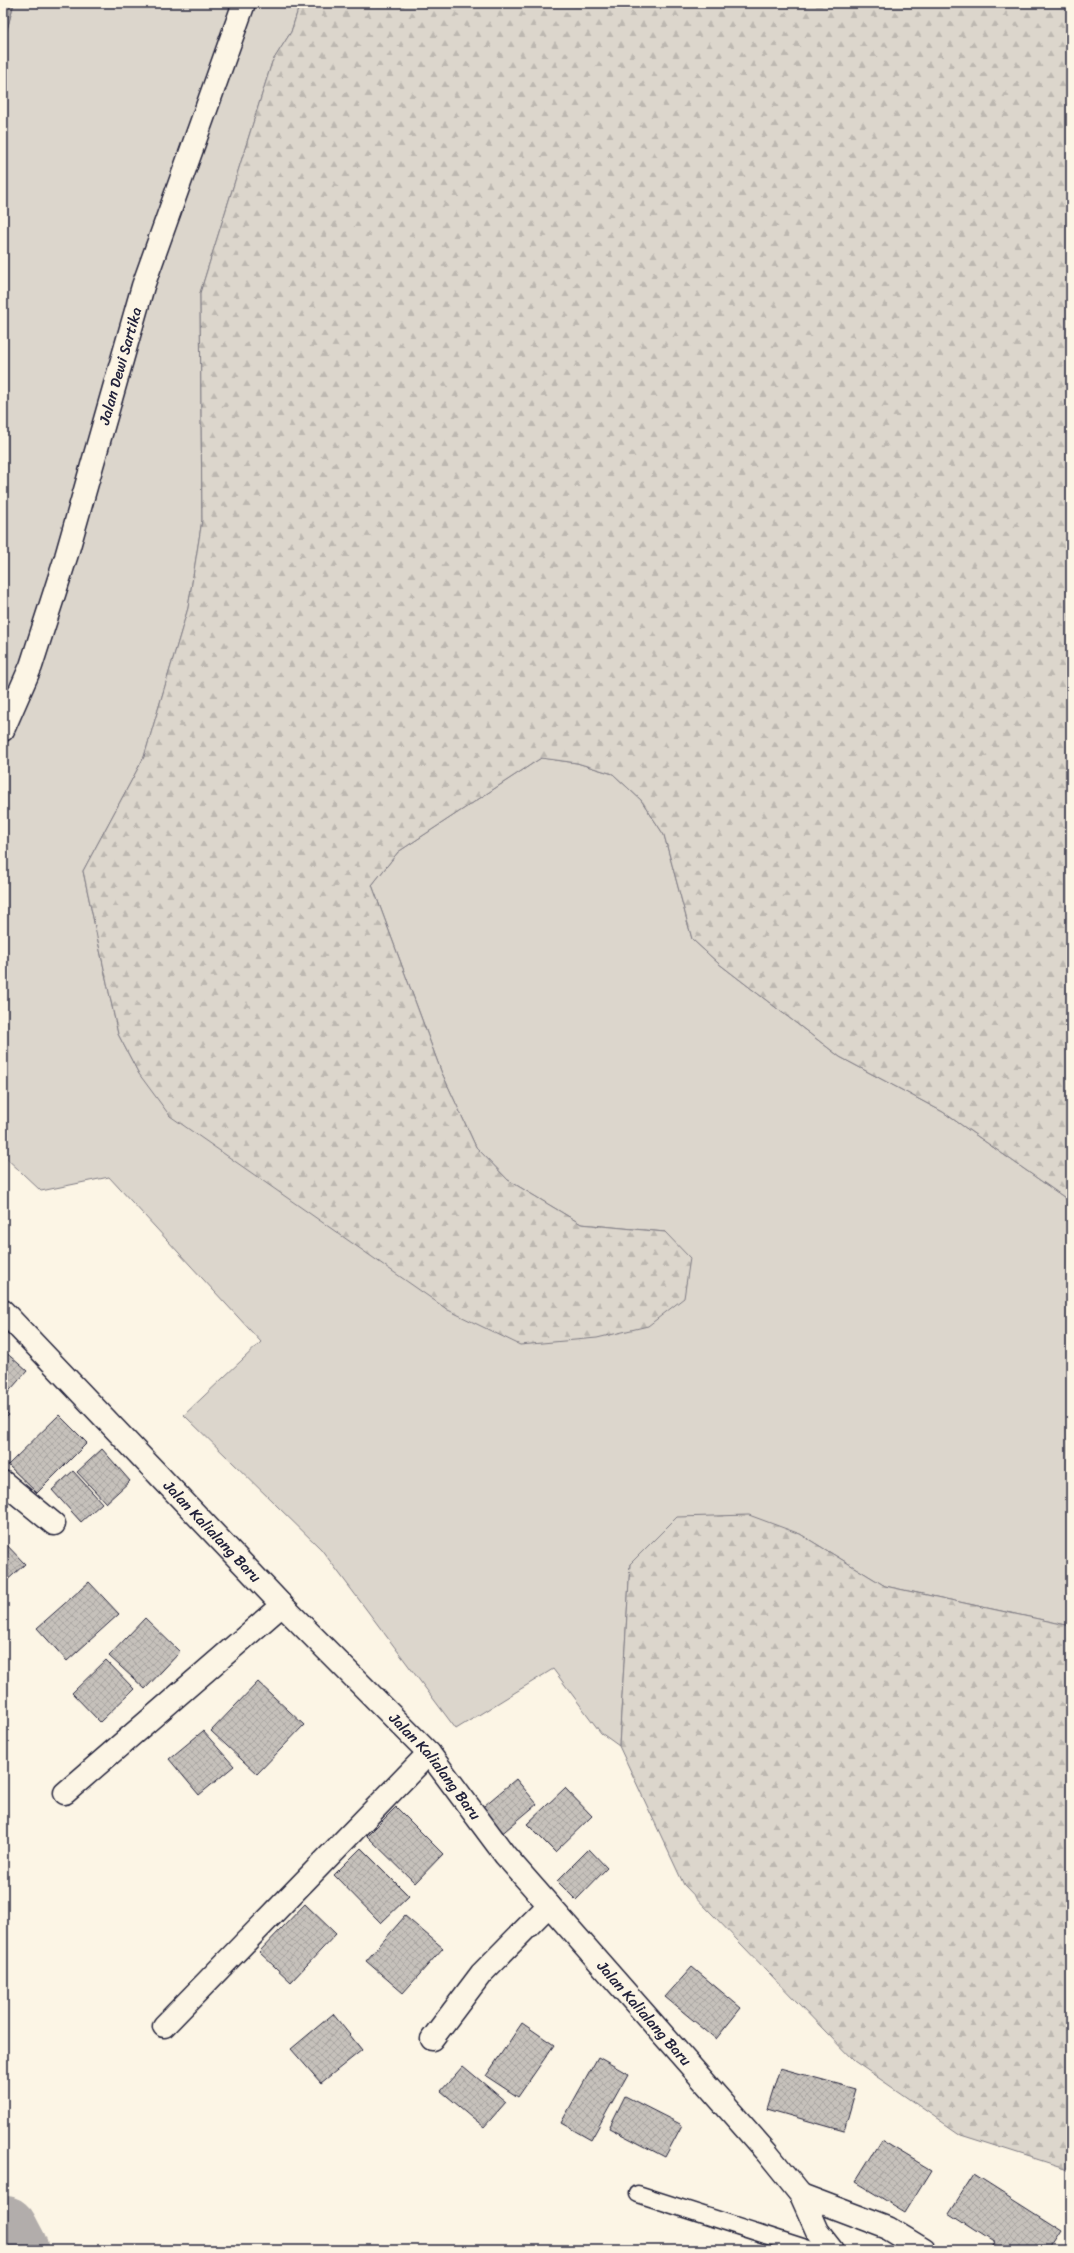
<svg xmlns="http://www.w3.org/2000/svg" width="1074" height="2253" font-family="Sriracha,sans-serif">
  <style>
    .grass { fill: #dcd6cc; stroke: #7f7c84 }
    .forest { fill: url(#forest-firs); stroke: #7f7c84 }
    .water { fill: url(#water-waves); stroke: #78757e }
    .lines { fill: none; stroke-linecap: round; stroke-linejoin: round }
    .river { stroke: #b2adab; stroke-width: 71 }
    .building { fill: url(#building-cross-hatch); stroke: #22223b }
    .lane-casing { stroke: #22223b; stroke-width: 19 }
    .street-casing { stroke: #22223b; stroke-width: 25 }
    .secondary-casing { stroke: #22223b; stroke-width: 25 }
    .lane { stroke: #fcf5e5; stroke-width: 16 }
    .street { stroke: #fcf5e5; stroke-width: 22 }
    .secondary { stroke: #fcf5e5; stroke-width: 22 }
    .labels { text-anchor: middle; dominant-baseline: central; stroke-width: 3.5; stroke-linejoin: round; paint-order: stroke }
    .street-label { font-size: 15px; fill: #22223b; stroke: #fcf5e5 }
  </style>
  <defs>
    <pattern id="forest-firs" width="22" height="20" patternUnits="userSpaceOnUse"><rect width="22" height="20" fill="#dcd6cc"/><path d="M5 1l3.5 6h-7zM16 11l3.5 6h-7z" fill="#bcb7b0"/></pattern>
    <pattern id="water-waves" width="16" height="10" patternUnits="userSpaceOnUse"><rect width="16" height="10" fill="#b2adab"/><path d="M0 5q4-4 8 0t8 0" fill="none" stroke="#908c8c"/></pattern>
    <pattern id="building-cross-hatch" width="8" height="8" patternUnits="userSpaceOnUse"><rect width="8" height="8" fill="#c6c1bb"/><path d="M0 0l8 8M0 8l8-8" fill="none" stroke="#aaa6a2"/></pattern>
  </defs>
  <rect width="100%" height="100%" fill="#fcf5e5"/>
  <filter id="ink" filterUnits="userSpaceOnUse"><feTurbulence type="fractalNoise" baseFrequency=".025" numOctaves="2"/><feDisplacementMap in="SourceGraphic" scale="8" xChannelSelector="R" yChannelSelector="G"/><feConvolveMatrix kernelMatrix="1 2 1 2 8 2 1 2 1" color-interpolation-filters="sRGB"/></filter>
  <g filter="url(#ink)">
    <!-- grass -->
    <path class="grass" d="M14 3H300L291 32 272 62 200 293 202 520 188 608 144 757 83 871 118 1034 139 1074 448 1310 665 1232 581 1224 508 1180 476 1147 441 1071 372 885 398 852 541 758 577 763 613 774 641 800 664 835 692 939 718 963 840 1057 943 1112 1071 1202V1626L885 1586 800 1534 630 1564 619 1746 601 1733 553 1669 456 1729 321 1549 184 1415 261 1342 109 1177 41 1191 3 1155V45Z"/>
    <!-- forest -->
    <path class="forest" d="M300 3H1071V1202L943 1112 840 1057 718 963 692 939 664 835 641 800 613 774 577 763 541 758 398 852 372 885 441 1071 476 1147 508 1180 581 1224 665 1232 690 1258 684 1298 648 1326 597 1338 520 1345 448 1310 170 1116 139 1074 118 1034 83 871 144 757 188 608 202 520 200 293 272 62 291 32Z
      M749 1515 800 1534 885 1586 1071 1626V2170L961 2135 854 2061 684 1885 619 1746 630 1564 677 1517Z"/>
    <!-- water -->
    <path class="water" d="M3 3H14L3 45Z"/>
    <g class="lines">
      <!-- river -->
      <path class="river" d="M3 2231 13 2250"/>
    </g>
    <!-- building -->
    <path class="building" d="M3 1350 27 1371 3 1398Z
      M3 1409 9 1415 3 1421Z
      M59 1415 87 1443 37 1493 8 1465Z
      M102 1449 130 1481 106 1503 77 1472Z
      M73 1471 102 1503 81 1522 52 1490Z
      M3 1541 25 1564 3 1584Z
      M89 1582 119 1614 67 1661 37 1628Z
      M145 1618 180 1652 145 1689 109 1656Z
      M106 1660 134 1689 100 1722 72 1693Z
      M258 1682 304 1725 257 1774 211 1731Z
      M203 1731 234 1766 199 1795 169 1759Z
      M516 1779 537 1804 499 1836 478 1811Z
      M565 1788 592 1816 555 1852 527 1824Z
      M396 1807 443 1854 415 1883 367 1836Z
      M361 1848 409 1896 381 1923 334 1875Z
      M589 1849 607 1868 576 1900 557 1881Z
      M305 1904 336 1934 291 1982 259 1952Z
      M405 1916 443 1948 403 1993 366 1961Z
      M692 1967 741 2008 716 2039 665 1997Z
      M333 2014 362 2050 321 2083 291 2049Z
      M522 2023 554 2045 518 2097 486 2076Z
      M598 2057 628 2074 591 2140 561 2123Z
      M463 2066 506 2102 484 2127 441 2091Z
      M780 2068 856 2089 844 2131 767 2109Z
      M625 2096 682 2125 665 2157 609 2128Z
      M881 2140 931 2170 905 2212 855 2182Z
      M974 2174 1062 2230 1049 2250H990L995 2243 949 2213Z"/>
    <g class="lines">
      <defs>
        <path id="lane" d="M638 2194 812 2250"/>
        <g id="street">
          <path id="s1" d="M3 1311 282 1605 429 1753 505 1855 767 2153 801 2195 817 2231 832 2250"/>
          <path d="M3 1482 54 1524"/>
          <path d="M65 1793 282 1605"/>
          <path d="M164 2026 429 1753"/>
          <path d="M432 2039 481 1974 549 1905"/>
          <path d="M801 2195 888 2228 924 2250"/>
        </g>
        <g id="secondary">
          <path id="s2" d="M3 730 31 666 66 557 143 286 244 3"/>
        </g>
      </defs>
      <!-- lane casing -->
      <use href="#lane" class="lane-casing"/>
      <!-- street casing -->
      <use href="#street" class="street-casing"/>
      <!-- secondary casing -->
      <use href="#secondary" class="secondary-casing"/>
      <!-- lane -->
      <use href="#lane" class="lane"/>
      <!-- street -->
      <use href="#street" class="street"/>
      <!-- secondary -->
      <use href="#secondary" class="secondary"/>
    </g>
  </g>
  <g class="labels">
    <!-- street labels -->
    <g class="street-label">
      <text stroke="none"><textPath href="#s2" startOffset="383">Jalan Dewi Sartika</textPath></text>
      <text stroke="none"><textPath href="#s1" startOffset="304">Jalan Kalialang Baru</textPath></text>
      <text stroke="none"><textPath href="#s1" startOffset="628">Jalan Kalialang Baru</textPath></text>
      <text stroke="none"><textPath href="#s1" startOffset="952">Jalan Kalialang Baru</textPath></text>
    </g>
  </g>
  <!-- margin -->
  <rect width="1074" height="2253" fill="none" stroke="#fcf5e5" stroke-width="16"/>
  <rect x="8" y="8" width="1058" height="2237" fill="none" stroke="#22223b" stroke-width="1.5" filter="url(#ink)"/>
</svg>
